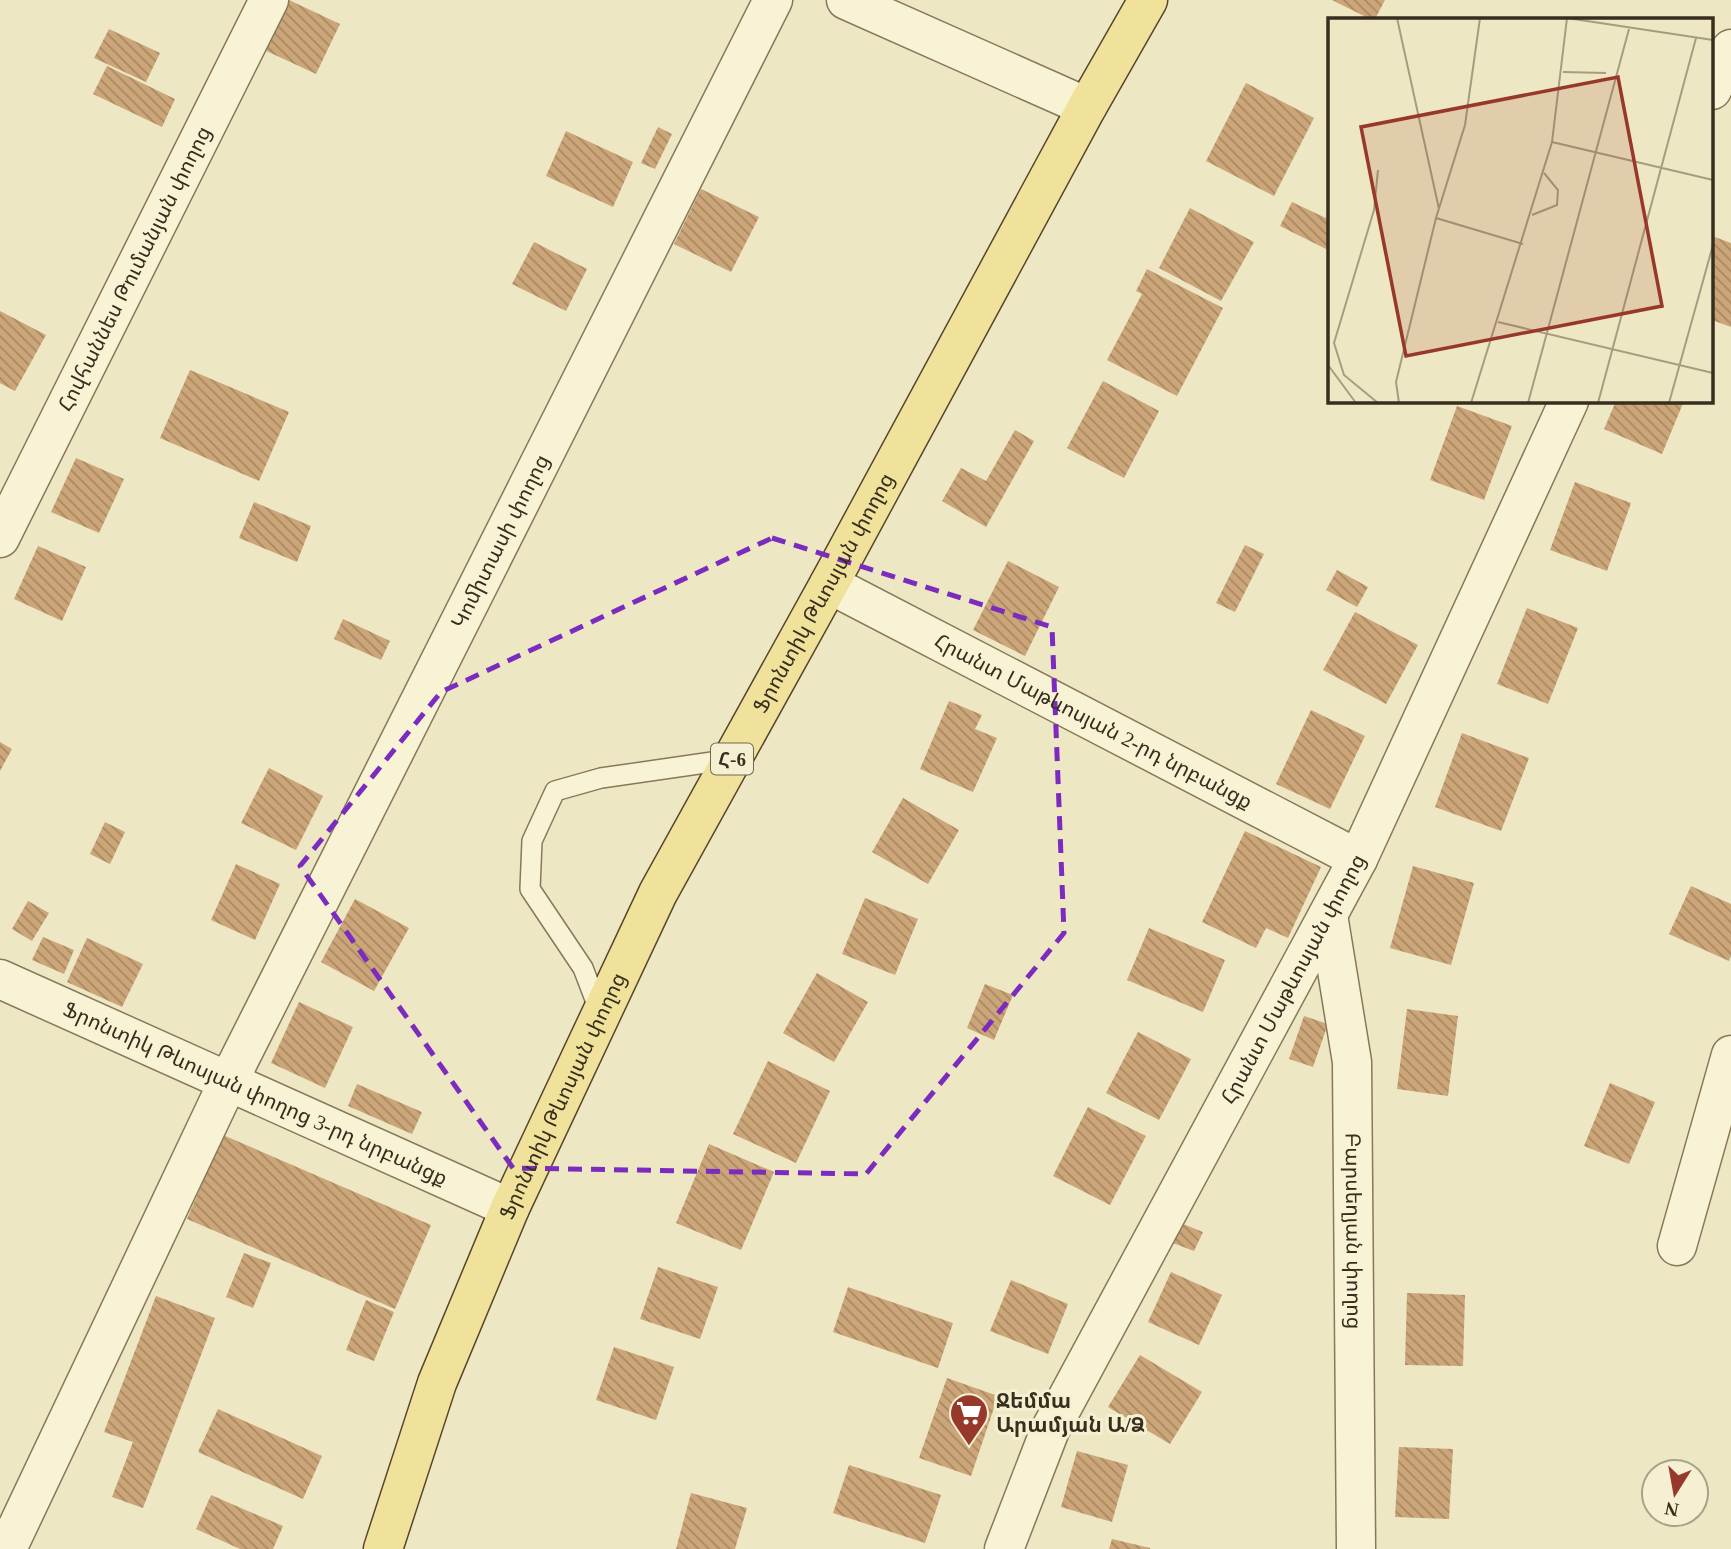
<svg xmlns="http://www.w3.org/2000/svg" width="1731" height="1549" font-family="'Times New Roman','Noto Sans Armenian',serif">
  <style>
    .building { fill: url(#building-back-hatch) }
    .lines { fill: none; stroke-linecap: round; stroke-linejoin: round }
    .lane-casing { stroke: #88785a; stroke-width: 22 }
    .street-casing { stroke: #88785a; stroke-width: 41 }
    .primary-casing { stroke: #56462e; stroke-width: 41 }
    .lane { stroke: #f9f3d6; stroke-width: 19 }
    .street { stroke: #f9f3d6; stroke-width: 38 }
    .primary { stroke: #f1e29b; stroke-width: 38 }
    .marked { fill: none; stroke: #7b2cbf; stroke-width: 5; stroke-dasharray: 14 9; stroke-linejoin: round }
    .labels { text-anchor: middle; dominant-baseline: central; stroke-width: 6; stroke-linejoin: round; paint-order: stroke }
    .shield { fill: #f5f0d2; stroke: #716854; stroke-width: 2 }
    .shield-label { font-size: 19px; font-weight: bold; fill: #382e1e }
    .street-label { font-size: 21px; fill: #382e1e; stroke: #f5f0d2 }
    .poi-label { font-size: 21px; font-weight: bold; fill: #382e1e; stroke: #f5f0d2; text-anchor: start }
    .inset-road { fill: none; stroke: #a59d81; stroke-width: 2 }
    .view { fill: #97382a; fill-opacity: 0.15; stroke: #97382a; stroke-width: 3.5 }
    .inset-edge { fill: none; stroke: #382e1e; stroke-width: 3.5 }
  </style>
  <defs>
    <pattern id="building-back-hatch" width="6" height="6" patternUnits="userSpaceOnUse" patternTransform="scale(1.75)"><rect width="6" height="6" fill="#cca679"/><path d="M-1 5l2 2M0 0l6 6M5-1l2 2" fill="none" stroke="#a78863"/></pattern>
  </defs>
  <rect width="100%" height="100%" fill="#eee7c3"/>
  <!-- building -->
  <path class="building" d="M283 0H289L340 24 316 74 260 48Z
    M1332 0H1385L1375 19H1370Z
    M109 29 160 53 146 82 94 58Z
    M107 66 175 99 162 127 93 94Z
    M1246 83 1314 118 1274 196 1206 161Z
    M658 127 672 134 655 169 641 163Z
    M566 131 633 162 613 207 546 176Z
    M701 189 759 217 731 272 674 244Z
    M1292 202 1328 219 1330 214V251L1280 226Z
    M1190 208 1254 242 1221 301 1159 268Z
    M1712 236 1731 243V327L1712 320Z
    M534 242 587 269 566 311 512 284Z
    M1147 269 1223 308 1177 396 1107 360 1142 294 1136 291Z
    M0 311 46 335 15 391 0 383Z
    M190 370 289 412 259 481 160 438Z
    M1103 381 1159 411 1124 478 1067 448Z
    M1616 401H1684L1662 454 1604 429Z
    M1457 406 1512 426 1484 500 1430 480Z
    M1015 430 1034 441 986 527 942 501 961 468 986 481Z
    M76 458 124 479 99 533 51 512Z
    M1575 482 1631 503 1607 571 1550 550Z
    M254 502 311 526 297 562 239 538Z
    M1245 545 1264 554 1235 612 1216 603Z
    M38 546 86 567 62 621 14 599Z
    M1008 561 1059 587 1025 656 973 630Z
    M1337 570 1368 587 1357 607 1326 590Z
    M1527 608 1578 628 1548 704 1497 684Z
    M1355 612 1418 645 1386 704 1323 670Z
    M343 619 390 641 381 660 334 639Z
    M949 701 982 715 975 729 997 738 973 792 920 769Z
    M1311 710 1365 736 1330 809 1276 784Z
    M1462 733 1529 758 1501 831 1435 807Z
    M0 742 12 749 0 771Z
    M269 768 323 796 296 850 241 823Z
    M903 798 959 830 928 884 872 852Z
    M105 822 125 832 110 864 90 854Z
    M1245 831 1321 867 1288 938 1266 928 1256 948 1202 922Z
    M236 864 280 884 255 940 211 920Z
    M1413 866 1474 883 1451 965 1390 948Z
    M1691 886 1731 904V956L1729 961 1669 934Z
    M865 898 918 919 895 975 842 954Z
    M355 899 409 928 374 991 321 962Z
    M28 901 49 913 32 941 12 929Z
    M1149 928 1225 960 1203 1012 1127 980Z
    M43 937 74 950 64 974 32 960Z
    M87 938 143 964 122 1007 67 982Z
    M817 973 868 1002 834 1062 783 1033Z
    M985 984 1013 995 994 1040 967 1028Z
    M299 1002 353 1027 325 1088 271 1063Z
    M1407 1009 1458 1016 1448 1096 1397 1089Z
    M1304 1016 1328 1024 1313 1067 1289 1059Z
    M1138 1032 1191 1059 1159 1120 1106 1093Z
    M768 1061 830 1091 796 1163 733 1134Z
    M1610 1083 1655 1102 1629 1164 1584 1146Z
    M357 1084 422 1112 412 1134 348 1106Z
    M1088 1107 1146 1136 1110 1205 1053 1176Z
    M223 1135 431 1225 395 1309 187 1219Z
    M709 1144 774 1172 741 1250 676 1223Z
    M1178 1222 1203 1232 1194 1251 1170 1242Z
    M244 1253 271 1263 253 1308 226 1297Z
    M658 1267 718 1287 700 1339 640 1319Z
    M1171 1272 1222 1295 1199 1345 1148 1322Z
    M1011 1280 1068 1304 1048 1354 990 1331Z
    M848 1287 953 1323 938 1368 833 1332Z
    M1407 1293 1465 1295 1463 1366 1405 1365Z
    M156 1296 215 1318 143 1508 112 1497 133 1442 104 1432Z
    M366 1300 394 1312 374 1361 346 1350Z
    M614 1347 674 1367 656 1420 596 1400Z
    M1140 1355 1202 1392 1170 1444 1108 1407Z
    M947 1378 998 1396 971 1476 919 1458Z
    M218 1409 322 1456 303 1499 198 1452Z
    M1399 1447 1453 1449 1449 1519 1395 1517Z
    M1077 1451 1128 1465 1112 1522 1061 1507Z
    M849 1465 941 1495 925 1543 833 1513Z
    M691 1493 747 1508 735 1549H676Z
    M211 1495 283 1526 273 1549H240L196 1529Z
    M1112 1539 1150 1548V1549H1109Z"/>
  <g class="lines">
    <defs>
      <path id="lane" d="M601 1015 583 968 530 889 532 841 555 791 601 778 733 759"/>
      <g id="street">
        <path d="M846 0 1087 107"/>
        <path d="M1712 90 1731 49"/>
        <path id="s1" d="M0 538 269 0"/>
        <path id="s2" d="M829 584 1358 859"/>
        <path id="s3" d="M1328 915 1352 1062 1356 1549"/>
        <path id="s4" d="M0 979 510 1208"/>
        <path d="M1677 1246 1731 1055"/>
        <path id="s5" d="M7 1549 228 1082 773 0"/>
        <path id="s6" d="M1004 1549 1050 1430 1358 859 1569 401"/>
      </g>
      <g id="primary">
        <path id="s7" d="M383 1549 437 1383 510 1208 658 893 829 584 1087 107 1148 0"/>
      </g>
    </defs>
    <!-- lane casing -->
    <use href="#lane" class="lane-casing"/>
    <!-- street casing -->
    <use href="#street" class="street-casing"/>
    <!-- primary casing -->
    <use href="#primary" class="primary-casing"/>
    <!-- lane -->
    <use href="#lane" class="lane"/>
    <!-- street -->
    <use href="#street" class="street"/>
    <!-- primary -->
    <use href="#primary" class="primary"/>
  </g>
  <!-- marked area -->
  <path class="marked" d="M772 538 1052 627 1064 933 866 1174 513 1168 300 866 441 692Z"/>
  <!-- icons -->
  <defs>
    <symbol id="supermarket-pin" viewBox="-11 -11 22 30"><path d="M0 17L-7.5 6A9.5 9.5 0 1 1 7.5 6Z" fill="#97382a" stroke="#f5f0d2"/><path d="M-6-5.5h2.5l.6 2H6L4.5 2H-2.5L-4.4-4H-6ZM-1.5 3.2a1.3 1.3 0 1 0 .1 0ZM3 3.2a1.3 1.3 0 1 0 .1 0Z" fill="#fff"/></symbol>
  </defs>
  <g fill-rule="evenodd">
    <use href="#supermarket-pin" x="947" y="1391" width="44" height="60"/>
  </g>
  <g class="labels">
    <!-- shield labels -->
    <rect class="shield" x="711" y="743.5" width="42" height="31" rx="5"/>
    <g class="shield-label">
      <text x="732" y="759">Հ-6</text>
    </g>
    <!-- street labels -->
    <g class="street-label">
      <text stroke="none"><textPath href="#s1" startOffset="301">Հովհաննես Թումանյան փողոց</textPath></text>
      <text stroke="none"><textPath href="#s5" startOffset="1122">Կոմիտասի փողոց</textPath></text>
      <text stroke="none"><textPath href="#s7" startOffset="1055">Ֆրոնտիկ Թևոսյան փողոց</textPath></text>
      <text stroke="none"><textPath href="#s2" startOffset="298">Հրանտ Մաթևոսյան 2-րդ նրբանցք</textPath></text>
      <text stroke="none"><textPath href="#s6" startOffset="640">Հրանտ Մաթևոսյան փողոց</textPath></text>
      <text stroke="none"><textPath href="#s4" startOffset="280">Ֆրոնտիկ Թևոսյան փողոց 3-րդ նրբանցք</textPath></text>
      <text stroke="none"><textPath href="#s7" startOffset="488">Ֆրոնտիկ Թևոսյան փողոց</textPath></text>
      <text stroke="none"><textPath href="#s3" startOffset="318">Բարսեղյան փողոց</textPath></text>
    </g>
    <!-- poi labels -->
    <g class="poi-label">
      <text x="996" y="1401">Ջեմմա<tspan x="996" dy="24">Արամյան Ա/Ձ</tspan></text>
    </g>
  </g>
  <!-- overview -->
  <g transform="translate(1328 18)">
    <rect width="385" height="385" fill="#eee7c3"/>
    <path class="inset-road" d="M69 0 111 191M239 0 385 22M235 54 278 55M224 124 385 162M50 152 46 192 6 325 16 357 50 385M204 197 229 187 230 172 216 155M108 200 195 226M170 304 385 355M0 347 28 385M71 385 68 364 108 200 137 107 152 0M143 385 224 124 239 0M200 385 301 11M270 385 368 20M341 385 385 227"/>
    <path class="view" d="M290 59 334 288 78 338 33 109Z"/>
    <rect width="385" height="385" class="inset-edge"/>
  </g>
  <!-- north arrow -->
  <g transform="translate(1675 1493) rotate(191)"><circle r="33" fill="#f5f0d2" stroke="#a9a28a" stroke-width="2"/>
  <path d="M0-5L12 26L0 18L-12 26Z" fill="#97382a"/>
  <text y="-10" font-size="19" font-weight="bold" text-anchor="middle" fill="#382e1e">N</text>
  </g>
</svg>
